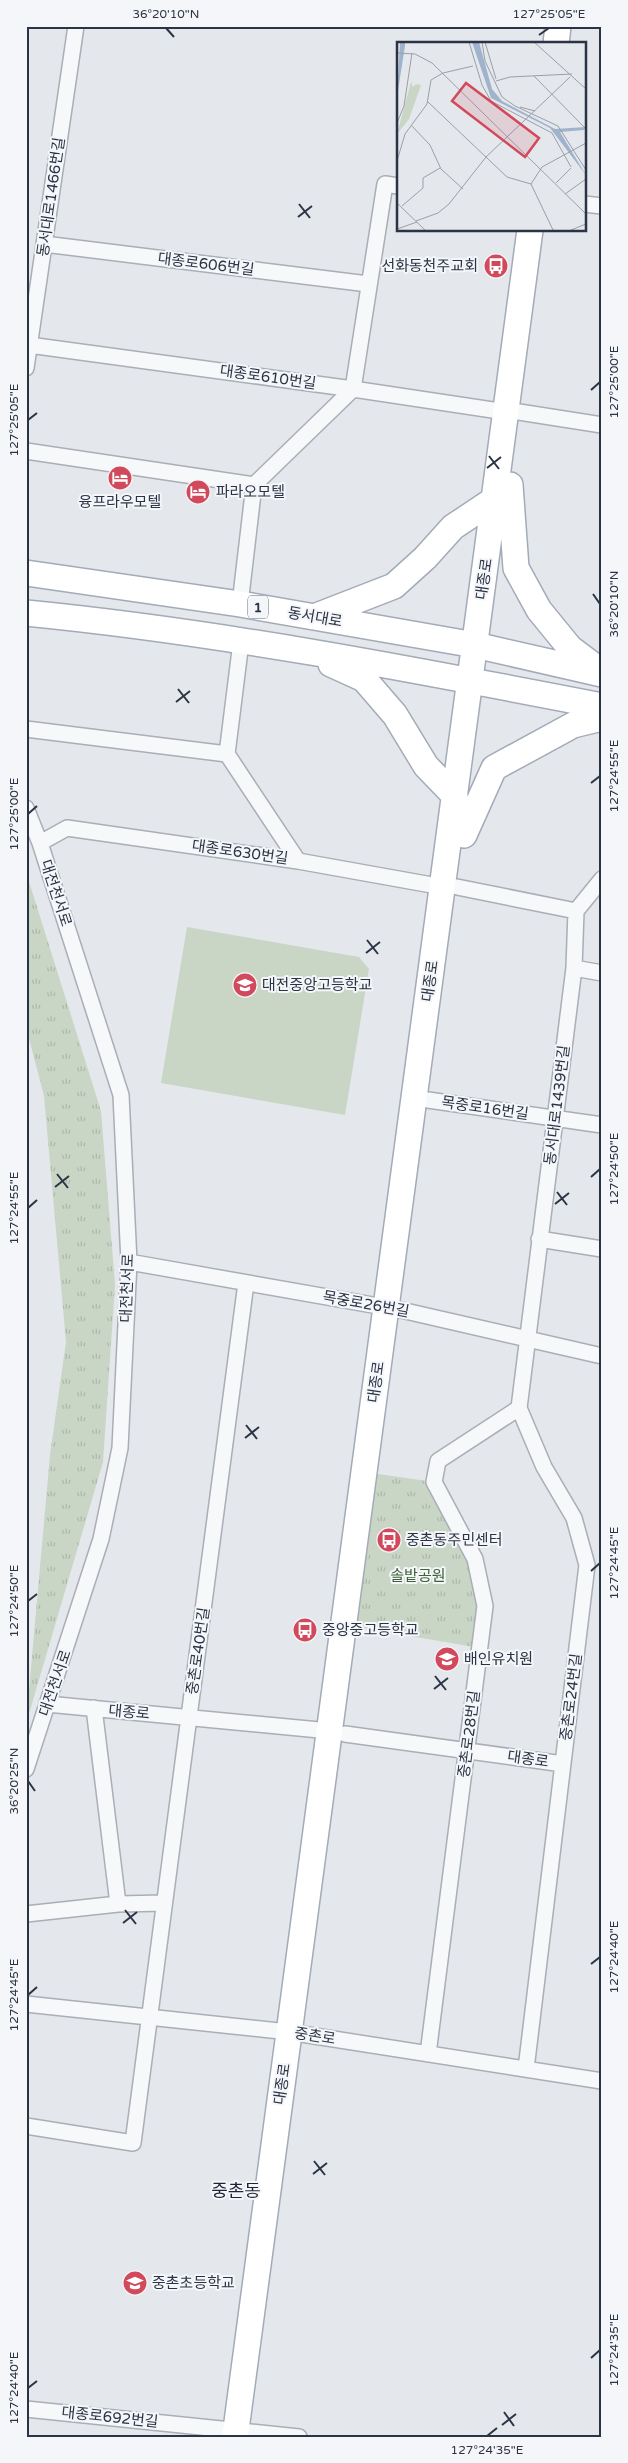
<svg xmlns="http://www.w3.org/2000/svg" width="628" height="2463" font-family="'Varela Round','Noto Sans KR',sans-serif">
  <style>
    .park { fill: url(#park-tufts) }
    .pitch { fill: #c9d6c5 }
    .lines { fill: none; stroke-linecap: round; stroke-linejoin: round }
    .street-casing { stroke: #a9aeb7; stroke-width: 18 }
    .primary-casing { stroke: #a3abb8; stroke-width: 28 }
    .street { stroke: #f7f8fa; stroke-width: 15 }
    .primary { stroke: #fff; stroke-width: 25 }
    .ticks { fill: none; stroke: #2b3445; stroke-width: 2 }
    .labels { text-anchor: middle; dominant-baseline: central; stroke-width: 4; stroke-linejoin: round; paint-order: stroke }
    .shield { fill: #f4f6f9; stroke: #676e7b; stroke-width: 1 }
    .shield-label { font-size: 14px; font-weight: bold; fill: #2b3445 }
    .street-label { font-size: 15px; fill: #2b3445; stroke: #f4f6f9 }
    .poi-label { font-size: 15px; fill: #2b3445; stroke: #f4f6f9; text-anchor: start }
    .park-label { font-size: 15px; fill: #3f6138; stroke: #f4f6f9 }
    .quarter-label { font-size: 18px; fill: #1d2536; stroke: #f4f6f9 }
    .inset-road { fill: none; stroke: #9a9fa9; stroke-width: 1 }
    .view { fill: #d1495b; fill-opacity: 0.15; stroke: #d1495b; stroke-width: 2.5 }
    .inset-edge { fill: none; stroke: #2b3445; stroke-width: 2.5 }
    .neatline { fill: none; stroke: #2b3445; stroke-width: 2 }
    .ticks-label { font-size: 12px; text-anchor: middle; fill: #2b3445 }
  </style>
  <defs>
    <pattern id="park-tufts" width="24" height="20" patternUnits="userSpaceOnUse" patternTransform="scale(1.25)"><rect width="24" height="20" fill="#c9d6c5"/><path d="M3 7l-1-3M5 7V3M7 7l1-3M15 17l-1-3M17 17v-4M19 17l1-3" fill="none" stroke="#adb8ab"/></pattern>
  </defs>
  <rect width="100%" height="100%" fill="#e4e7ec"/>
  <!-- park -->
  <path class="park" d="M26 872 101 1111 115 1285 103 1462 26 1724 50 1455 66 1342 44 1096 26 1027Z
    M371 1473 434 1482 475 1559 480 1648 352 1626Z"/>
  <!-- pitch -->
  <path class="pitch" d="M187 927 359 957 369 969 345 1115 161 1083Z"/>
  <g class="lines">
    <defs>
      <path id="street" d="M584 204 602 206
        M44 244 368 284
        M29 345 353 389 506 412
        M26 368 76 26
        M519 412 602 425
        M26 451 254 485
        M240 604 254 485 353 389 385 184 398 186
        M241 642 227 754 298 861
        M26 729 227 754
        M26 808 40 843 121 1095 129 1262 120 1448 101 1539 26 1769
        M40 843 67 828 298 861 443 887
        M457 887 576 911
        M574 968 602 973
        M428 1100 602 1125
        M539 1239 602 1249
        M129 1262 401 1310 602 1356
        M47 1704 330 1731
        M94 1708 118 1904
        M345 1734 563 1764
        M26 1914 118 1904 164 1903
        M26 2004 289 2032 602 2081
        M428 2054 485 1606 475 1559 434 1482 438 1461 519 1408
        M526 2069 587 1565 574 1518 544 1467 519 1408 574 968 576 911 602 879
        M26 2126 133 2143 246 1283
        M26 2409 299 2437"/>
      <path id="primary" d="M556 44 558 26
        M510 485 516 568 539 610 570 648 598 669
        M26 573 240 604 475 645 602 674
        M26 613C220 632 411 669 602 706
        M314 617 394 586 425 558 453 527 495 499
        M331 664 364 679 395 715 426 766 455 796
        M464 835 494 768 573 725 602 718
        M235 2437 530 230"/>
    </defs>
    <!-- street casing -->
    <use href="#street" class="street-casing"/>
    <!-- primary casing -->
    <use href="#primary" class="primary-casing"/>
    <!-- street -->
    <use href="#street" class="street"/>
    <!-- primary -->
    <use href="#primary" class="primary"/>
  </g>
  <!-- ticks -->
  <path class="ticks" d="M166 28 174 37M539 35 549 28M299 204 310 218M298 217 312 206M591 390 600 382M28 420 37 413M489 456 499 469M487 468 501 457M593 594 600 604M178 689 189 703M176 702 190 691M591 783 600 776M28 814 37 806M367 940 378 954M366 953 380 942M57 1174 68 1188M591 1177 600 1169M55 1187 69 1176M557 1192 567 1205M555 1204 569 1193M28 1208 37 1200M246 1425 257 1439M245 1438 259 1427M591 1571 600 1563M28 1601 37 1594M435 1676 446 1690M434 1689 448 1678M28 1781 35 1791M125 1910 136 1924M123 1923 137 1912M591 1964 600 1957M28 1995 37 1987M314 2161 325 2175M313 2174 327 2163M591 2358 600 2350M28 2388 37 2381M504 2412 514 2426M502 2425 516 2414M487 2436 497 2428"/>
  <!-- icons -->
  <defs>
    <symbol id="bus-disc" viewBox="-11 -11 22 22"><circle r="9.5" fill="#d1495b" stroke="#f4f6f9"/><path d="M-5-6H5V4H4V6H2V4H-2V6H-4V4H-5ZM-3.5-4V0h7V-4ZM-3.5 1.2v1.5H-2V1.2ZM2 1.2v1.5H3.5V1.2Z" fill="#fff"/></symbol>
    <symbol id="hotel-disc" viewBox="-11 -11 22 22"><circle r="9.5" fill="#d1495b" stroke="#f4f6f9"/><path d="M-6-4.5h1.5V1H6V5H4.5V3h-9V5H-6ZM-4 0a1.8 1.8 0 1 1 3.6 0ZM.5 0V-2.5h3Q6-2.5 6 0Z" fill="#fff"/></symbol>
    <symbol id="school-disc" viewBox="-11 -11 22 22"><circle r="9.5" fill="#d1495b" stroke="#f4f6f9"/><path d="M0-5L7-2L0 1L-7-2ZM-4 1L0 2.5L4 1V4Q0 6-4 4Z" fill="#fff"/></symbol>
  </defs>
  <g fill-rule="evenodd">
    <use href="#bus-disc" x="482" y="252" width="28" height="28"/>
    <use href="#hotel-disc" x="106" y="464" width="28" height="28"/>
    <use href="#hotel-disc" x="184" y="478" width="28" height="28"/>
    <use href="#school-disc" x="231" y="971" width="28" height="28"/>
    <use href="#bus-disc" x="375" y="1526" width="28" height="28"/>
    <use href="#bus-disc" x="291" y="1616" width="28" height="28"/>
    <use href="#school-disc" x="433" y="1645" width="28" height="28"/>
    <use href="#school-disc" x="121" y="2269" width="28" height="28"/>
  </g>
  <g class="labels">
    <!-- shield labels -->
    <rect class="shield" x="248" y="595.5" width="20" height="23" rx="4"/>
    <g class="shield-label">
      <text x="258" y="607">1</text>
    </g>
    <!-- street labels -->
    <g class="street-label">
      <text transform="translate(51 197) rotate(-82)">동서대로1466번길</text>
      <text transform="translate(206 264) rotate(7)">대종로606번길</text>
      <text transform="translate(268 377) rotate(8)">대종로610번길</text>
      <text transform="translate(484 579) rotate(-82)">대종로</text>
      <text transform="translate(315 617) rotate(10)">동서대로</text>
      <text transform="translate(240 852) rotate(8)">대종로630번길</text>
      <text transform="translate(56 893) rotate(72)">대전천서로</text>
      <text transform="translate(430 981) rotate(-82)">대종로</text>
      <text transform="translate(557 1105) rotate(-83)">동서대로1439번길</text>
      <text transform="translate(485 1108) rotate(8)">목중로16번길</text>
      <text transform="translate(127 1288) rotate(-88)">대전천서로</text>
      <text transform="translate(366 1304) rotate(10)">목중로26번길</text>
      <text transform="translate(376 1382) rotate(-82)">대종로</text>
      <text transform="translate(198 1651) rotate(-82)">중촌로40번길</text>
      <text transform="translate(55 1683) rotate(-71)">대전천서로</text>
      <text transform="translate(571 1697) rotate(-83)">중촌로24번길</text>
      <text transform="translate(129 1712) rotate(5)">대종로</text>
      <text transform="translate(469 1734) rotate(-83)">중촌로28번길</text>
      <text transform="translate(528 1759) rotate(8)">대종로</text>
      <text transform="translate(315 2036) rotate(9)">중촌로</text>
      <text transform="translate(282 2084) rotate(-82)">대종로</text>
      <text transform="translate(110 2417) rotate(6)">대종로692번길</text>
    </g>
    <!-- poi labels -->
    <g class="poi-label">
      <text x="478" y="266" text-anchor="end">선화동천주교회</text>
      <text x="216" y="492">파라오모텔</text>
      <text x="120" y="502" text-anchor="middle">융프라우모텔</text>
      <text x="262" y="985">대전중앙고등학교</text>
      <text x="406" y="1540">중촌동주민센터</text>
      <text x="322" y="1630">중앙중고등학교</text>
      <text x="464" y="1659">배인유치원</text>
      <text x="152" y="2283">중촌초등학교</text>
    </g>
    <!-- park labels -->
    <g class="park-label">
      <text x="418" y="1576">솔밭공원</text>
    </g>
    <!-- quarter labels -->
    <g class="quarter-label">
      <text x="236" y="2191">중촌동</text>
    </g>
  </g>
  <!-- overview -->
  <g transform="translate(397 42)">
    <rect width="189" height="189" fill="#e4e7ec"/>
    <path d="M14 40 16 45 19 42 24 43 12 77 0 92Z" fill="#c9d6c5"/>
    <path d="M3 0H8V4L0 55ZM75 0H82L95 47 105 59 158 87 189 85 187 88 163 90 189 133 153 86 94 56Z" fill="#9fb4cc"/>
    <path class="inset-road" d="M72 0 85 43 94 59 155 91 174 125M85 0 88 19 105 55 118 64 161 84 189 128M88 0 99 37M137 0 189 47M0 11 18 12 35 21 189 172M137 34 189 87M99 39 113 35 175 32M31 60 110 135 134 142M123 65 138 69M0 81 7 64 15 11M14 83 33 103 44 127 66 147M0 119 8 92 30 62 34 38 46 31 76 24M159 141 174 126M168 152 189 137M0 161 28 188M5 164 26 146V136L43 126M19 179 41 171 52 162 89 115 173 35M0 187 20 180M156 188 134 142 145 125 189 101M174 188 189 182"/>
    <path class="view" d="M69 41 142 96 128 115 55 59Z"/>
    <rect width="189" height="189" class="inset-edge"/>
  </g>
  <!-- border -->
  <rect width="628" height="2463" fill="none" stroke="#f4f6f9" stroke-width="55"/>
  <rect x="28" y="28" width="572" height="2408" class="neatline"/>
  <g class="ticks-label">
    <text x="166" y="18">36°20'10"N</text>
    <text x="549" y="18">127°25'05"E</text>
    <text transform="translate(614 382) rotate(-90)" y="4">127°25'00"E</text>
    <text transform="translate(14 420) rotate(-90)" y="4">127°25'05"E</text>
    <text transform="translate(614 604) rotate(-90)" y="4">36°20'10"N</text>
    <text transform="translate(614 776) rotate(-90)" y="4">127°24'55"E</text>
    <text transform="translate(14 814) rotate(-90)" y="4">127°25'00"E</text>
    <text transform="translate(614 1169) rotate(-90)" y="4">127°24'50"E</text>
    <text transform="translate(14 1208) rotate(-90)" y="4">127°24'55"E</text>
    <text transform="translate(614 1563) rotate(-90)" y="4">127°24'45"E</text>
    <text transform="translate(14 1601) rotate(-90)" y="4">127°24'50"E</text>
    <text transform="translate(14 1781) rotate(-90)" y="4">36°20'25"N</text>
    <text transform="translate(614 1957) rotate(-90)" y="4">127°24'40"E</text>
    <text transform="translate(14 1995) rotate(-90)" y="4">127°24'45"E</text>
    <text transform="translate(614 2350) rotate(-90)" y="4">127°24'35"E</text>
    <text transform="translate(14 2388) rotate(-90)" y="4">127°24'40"E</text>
    <text x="487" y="2454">127°24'35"E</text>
  </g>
</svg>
